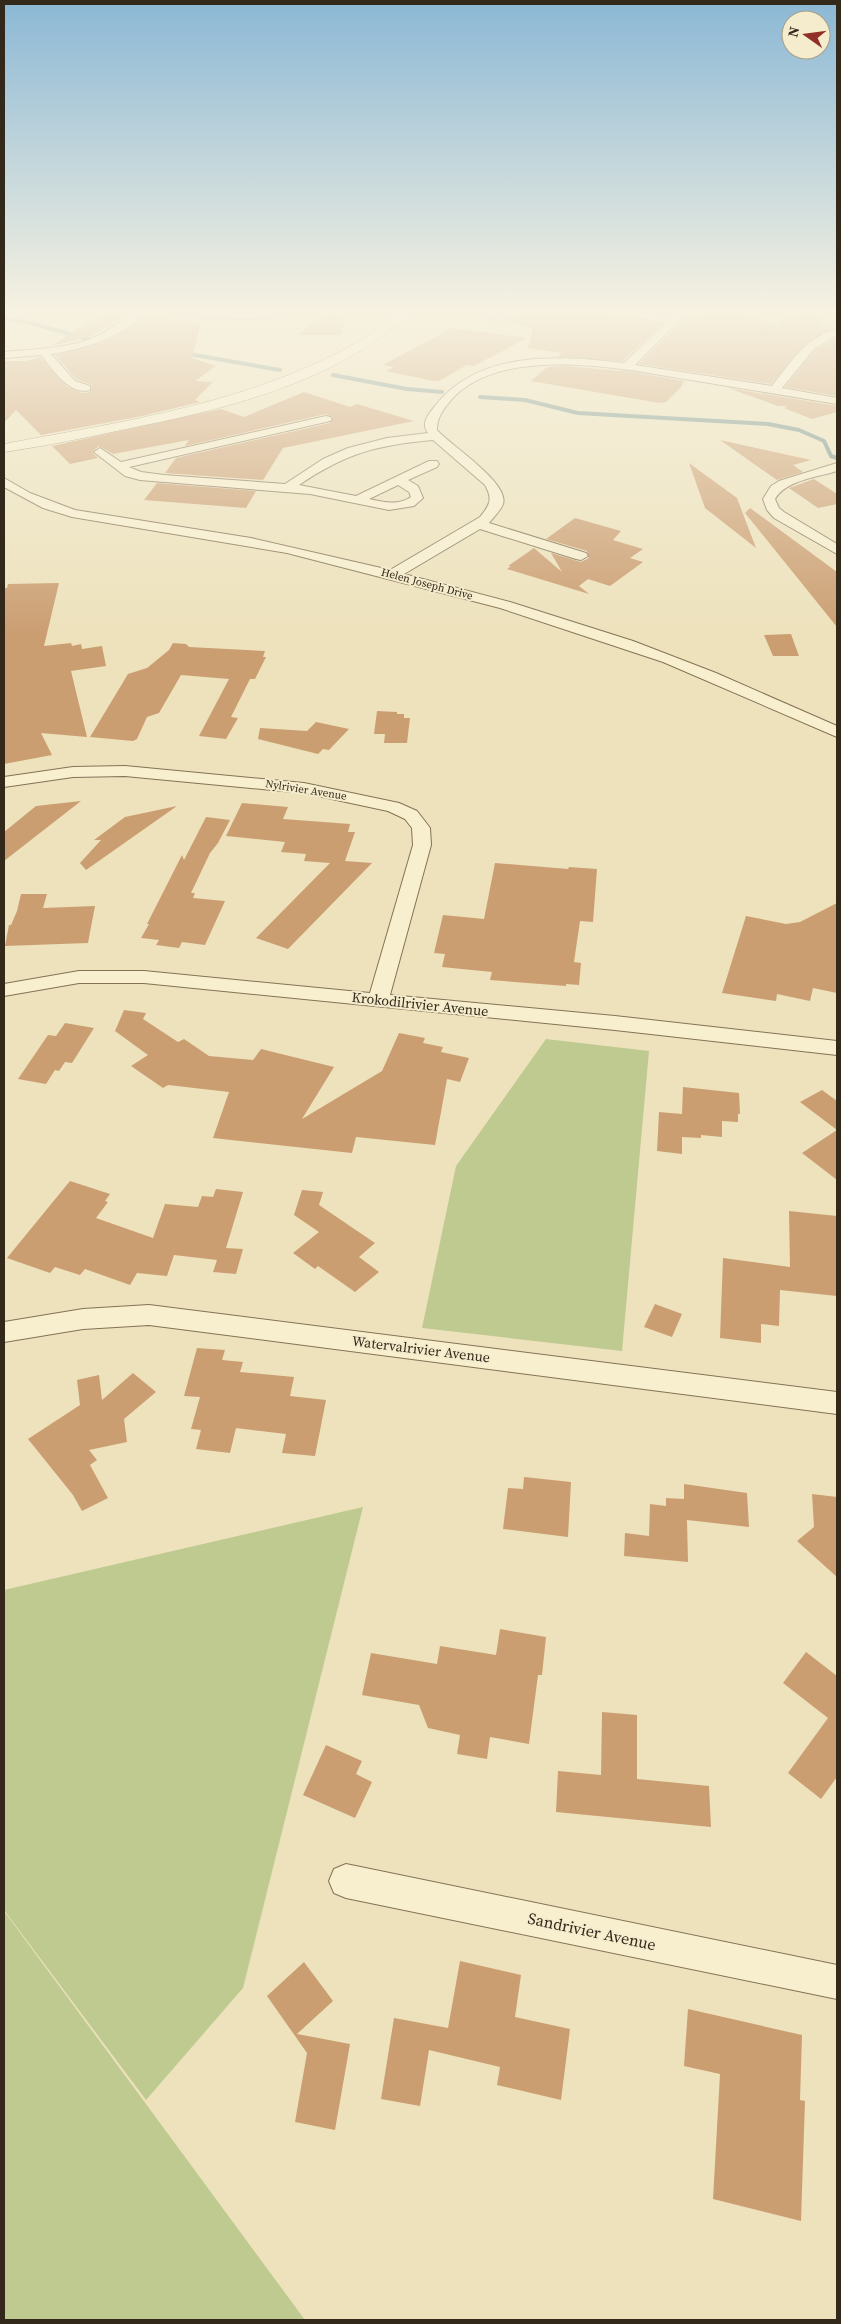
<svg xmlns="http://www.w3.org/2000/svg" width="841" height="2324" font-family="'Source Serif 4',serif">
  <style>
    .green { fill: #bfca91 }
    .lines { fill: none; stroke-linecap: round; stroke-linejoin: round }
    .stream { stroke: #688b85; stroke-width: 4 }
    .building { fill: #cb9e72 }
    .minor-casing { stroke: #847256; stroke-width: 2 }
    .tertiary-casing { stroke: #847256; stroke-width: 1 }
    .minor { fill: #f8efcf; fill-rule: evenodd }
    .tertiary { fill: #f8efcf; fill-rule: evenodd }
    .labels { text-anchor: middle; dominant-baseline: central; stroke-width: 4; stroke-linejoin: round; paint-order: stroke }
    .far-street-label { font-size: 11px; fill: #33291b; stroke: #f4eccc }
    .street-label { font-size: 14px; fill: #33291b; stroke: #f4eccc }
    .near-street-label { font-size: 16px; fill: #33291b; stroke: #f4eccc }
  </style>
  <rect width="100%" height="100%" fill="#ede2bc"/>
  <!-- green -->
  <path class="green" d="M546 1039 649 1051 622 1351 422 1328 456 1166Z
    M363 1507 243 1988 146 2100 4 1910V1590Z
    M4 1911 305 2320H4Z"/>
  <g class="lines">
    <!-- stream -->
    <path class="stream" d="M4 319 27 322 88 339
      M183 353 280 370
      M333 375 407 389 442 392
      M480 397 525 400 578 413 768 424 799 430 824 441 831 456 837 458"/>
  </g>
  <!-- building -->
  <path class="building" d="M529 309H599L606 314 662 324 623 361 558 357 562 353 528 348 533 329 509 320Z
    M710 309H733L778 326 787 316 793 317 798 311 824 315 817 323 832 329 807 343 771 384 639 364 687 316 702 318Z
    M107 311 129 313 92 336 51 346Z
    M327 313 346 315 341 335H297Z
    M147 316 201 323 192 358 216 366 195 381 213 382 195 400 200 402 142 416 41 435 16 410 4 423V361H27L40 357 67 387 82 393 90 392 92 385 76 379 55 355 106 341 131 328Z
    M452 328 527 338 474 366 467 365 439 381H433L386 371 394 367 383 365Z
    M837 337V396L785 387 815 350Z
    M565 366 633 372 684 381 681 387 666 402 659 403 531 381 547 367Z
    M728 388 837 406V412L812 419 784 408 787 406H778Z
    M304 392 350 407 357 404 414 421 283 448 263 480 165 473 176 458 330 423 333 418 326 414 185 446 189 440 113 454 99 446 92 452 98 458 70 464 52 446 221 409 244 417Z
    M720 440 811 460 793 465 803 472 777 480Z
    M689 463 737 498 756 548 705 508Z
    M814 479 837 494V504L818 508 789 488Z
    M157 483 256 491 246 508 144 500Z
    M750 508 837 572V627L745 513Z
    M575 518 621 531 613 540 643 549 630 558 643 562 610 586 588 579 579 586 589 594 507 569 511 566H508L534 548 562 572 551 553 581 562 589 558 587 551 546 539Z
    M59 583 44 646 71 643 72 646 81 644 82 649 102 646 106 666 71 671 87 737 41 733 52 755 4 764V588H7L8 584Z
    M791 634 799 656H773L764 635Z
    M173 643 186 644 189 647 265 651 263 657H266L255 679H250L231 717 238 718 226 739 199 736 229 679 181 675 159 713 147 717 137 739 133 741 90 737 128 674 147 668 169 650Z
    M377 711 397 712V714H404V718H410L407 743H384L385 734H374Z
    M316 722 349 729 329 750 323 749 318 754 258 739 260 728 307 731Z
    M81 801 4 861V832L36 806Z
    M242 803 288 807 283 819 350 824 348 832H355L345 861 372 863 288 949 256 938 330 863 304 861 306 854 281 852 285 842 226 836Z
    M177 806 86 870 80 863 101 840H94L125 817Z
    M206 817 230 820 218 843 210 853 191 893H195L193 898 225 901 205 945 182 942 179 948 156 945 159 940 141 938 149 924H147L182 855 184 860Z
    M495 863 568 869 569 867 597 869 593 922 580 921 574 962 581 963 579 985 566 984V986L490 980 492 972 442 967 445 954 434 953 443 915 484 919Z
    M21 894H47L43 908 95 906 88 943 5 946 9 925H11L17 911Z
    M837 903V993L813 988 810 1001 777 994 776 1001 722 993 746 916 786 924 800 922Z
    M124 1010 146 1013 143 1019 178 1042 184 1039 209 1056 253 1060 261 1049 334 1067 302 1119 382 1071 399 1033 425 1038 423 1043 443 1047 441 1052 469 1058 460 1082 447 1079 435 1145 356 1137 352 1153 213 1138 229 1092 168 1085 163 1088 131 1066 148 1055 115 1031Z
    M65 1023 94 1028 72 1063 65 1062 59 1071 55 1070 46 1084 18 1079 48 1035 56 1036Z
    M683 1087 739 1093 740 1114H738V1122L722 1121V1137L701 1135V1138L682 1137V1154L657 1151 659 1112 682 1114Z
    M822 1090 837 1101V1180L802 1153 837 1130 800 1102Z
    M70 1181 110 1194 105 1201 108 1202 96 1218 153 1238 165 1204 198 1207 202 1196 213 1197 216 1189 243 1192 226 1248 243 1249 236 1274 213 1272 217 1260 174 1255 167 1276 137 1273 130 1285 85 1269 80 1275 55 1267 50 1273 7 1258Z
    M302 1190 323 1192 319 1205 375 1243 359 1257 379 1272 355 1292 318 1266 315 1269 293 1253 319 1232 294 1215Z
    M789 1211 837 1216V1296L780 1290 779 1326 761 1324V1343L720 1338 723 1258 790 1267Z
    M655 1304 682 1314 672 1337 644 1327Z
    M197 1348 225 1350 222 1360 243 1362 240 1372 294 1377 290 1396 326 1400 315 1456 282 1453 286 1434 236 1428 230 1453 196 1449 201 1430 191 1429 200 1397 184 1396Z
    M133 1373 156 1392 124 1419 127 1442 89 1450 97 1460 90 1465 108 1498 82 1511 73 1495 28 1439 80 1405 77 1380 99 1375 102 1400Z
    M524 1477 571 1482 568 1537 503 1529 508 1488 523 1489Z
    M684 1484 747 1493 749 1527 687 1520 688 1562 624 1556 625 1533 649 1536 650 1504 666 1506V1498L684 1499Z
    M812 1494 837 1497V1577L797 1541 814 1527Z
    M500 1629 546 1637 542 1675H538L529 1744 490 1737 487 1759 457 1754 460 1735 428 1728 419 1705 362 1695 371 1653 437 1664 440 1646 496 1655Z
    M806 1652 837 1676V1777L821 1799 788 1773 828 1718 783 1683Z
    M602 1712 637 1715V1779L709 1786 711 1827 556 1812 558 1771 601 1775Z
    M326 1745 362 1761 356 1774 372 1782 355 1818 303 1795Z
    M460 1961 521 1975 515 2017 570 2029 561 2100 497 2085 500 2067 429 2050 420 2106 381 2099 394 2018 448 2028Z
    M304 1962 333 2001 297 2034 350 2044 335 2130 295 2122 307 2053 267 1996Z
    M688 2009 802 2035 800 2100 805 2101 801 2221 713 2199 720 2074 684 2066Z"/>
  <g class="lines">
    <defs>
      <path id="minor" d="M139 309H151C127 335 86 349 51 354L75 381 90 386V390C69 396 53 369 41 355L4 358V352C33 349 65 349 93 338 109 331 124 319 139 309Z
        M165 309 242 313 290 309C269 327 197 315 170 312Z
        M513 309H527L503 321H495L494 319Z
        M601 309H623L671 318 680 309H691L635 365 772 386C790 363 807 336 837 329V335L814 349 782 388 837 398V404C789 396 740 388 691 380 625 369 502 343 451 400 443 410 437 417 437 430 450 445 510 483 503 504 501 510 493 518 489 523L586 553 588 556 581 560 576 559 480 529 404 574 510 602 633 641 716 673 837 726V737L663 662 500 608 287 553 72 517 43 508 4 487V478L30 493 75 510 251 538 390 570 480 517C490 505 493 499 485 485L433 440C377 445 346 453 299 485L356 496 429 461H437L439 464 437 467 408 480 418 486 423 498 414 506 389 510 310 494 140 480 125 476 94 452 100 448 121 462 326 416 330 417 332 419 330 421 129 467 141 472 164 475 285 484 323 459 348 448 387 438 428 433C420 423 429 414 435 406 479 350 560 355 624 363L666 323 606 312ZM398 485 409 492 411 497C398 506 383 502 369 499Z
        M837 463V471C818 477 786 480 775 499L779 508 784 512 837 544V554L774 518 767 510 763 499 771 486 779 481Z
        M125 766 304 783 399 803 417 811 427 824 430 828 431 845 390 995 615 1016 837 1041V1055L615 1030 144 983H79L4 996V984L79 971H144L370 993 413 845 412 828 405 819 388 811 304 793 125 776 73 777 4 787V777L73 767Z
        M149 1305 837 1392V1414L149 1325 83 1329 4 1342V1322L83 1309Z
        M346 1864 837 1965V1999L346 1898 334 1893 329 1881 334 1869Z"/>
      <path id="tertiary" d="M402 309H416C409 318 398 324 389 331 316 387 220 410 131 428 89 437 46 446 4 452V444C126 421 254 403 363 339 376 330 389 319 402 309Z"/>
    </defs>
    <!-- minor casing -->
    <use href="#minor" class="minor-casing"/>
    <!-- tertiary casing -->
    <use href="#tertiary" class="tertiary-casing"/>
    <!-- minor -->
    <use href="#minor" class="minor"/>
    <!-- tertiary -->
    <use href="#tertiary" class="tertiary"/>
  </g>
  <!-- sky -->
  <linearGradient id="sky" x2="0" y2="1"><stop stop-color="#8bb8d5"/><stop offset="0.49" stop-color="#f7f2e1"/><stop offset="1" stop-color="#f7f2e1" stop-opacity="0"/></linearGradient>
  <rect width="841" height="634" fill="url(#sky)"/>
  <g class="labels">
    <!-- far-street labels -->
    <g class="far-street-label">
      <text transform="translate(427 584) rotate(15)">Helen Joseph Drive</text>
      <text transform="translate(306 790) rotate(9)">Nylrivier Avenue</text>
    </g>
    <!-- street labels -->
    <g class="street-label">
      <text transform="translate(420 1004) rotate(6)">Krokodilrivier Avenue</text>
      <text transform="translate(421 1349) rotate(7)">Watervalrivier Avenue</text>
    </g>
    <!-- near-street labels -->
    <g class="near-street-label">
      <text transform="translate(592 1931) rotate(12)">Sandrivier Avenue</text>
    </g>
  </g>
  <!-- border -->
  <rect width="841" height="2324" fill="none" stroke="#33291b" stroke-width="10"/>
  <!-- north arrow -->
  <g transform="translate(806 35) rotate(284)"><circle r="24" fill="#f4eccc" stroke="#a79e85"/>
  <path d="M0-4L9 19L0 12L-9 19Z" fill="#922f27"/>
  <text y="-8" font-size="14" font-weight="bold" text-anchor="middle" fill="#33291b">N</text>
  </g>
</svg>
